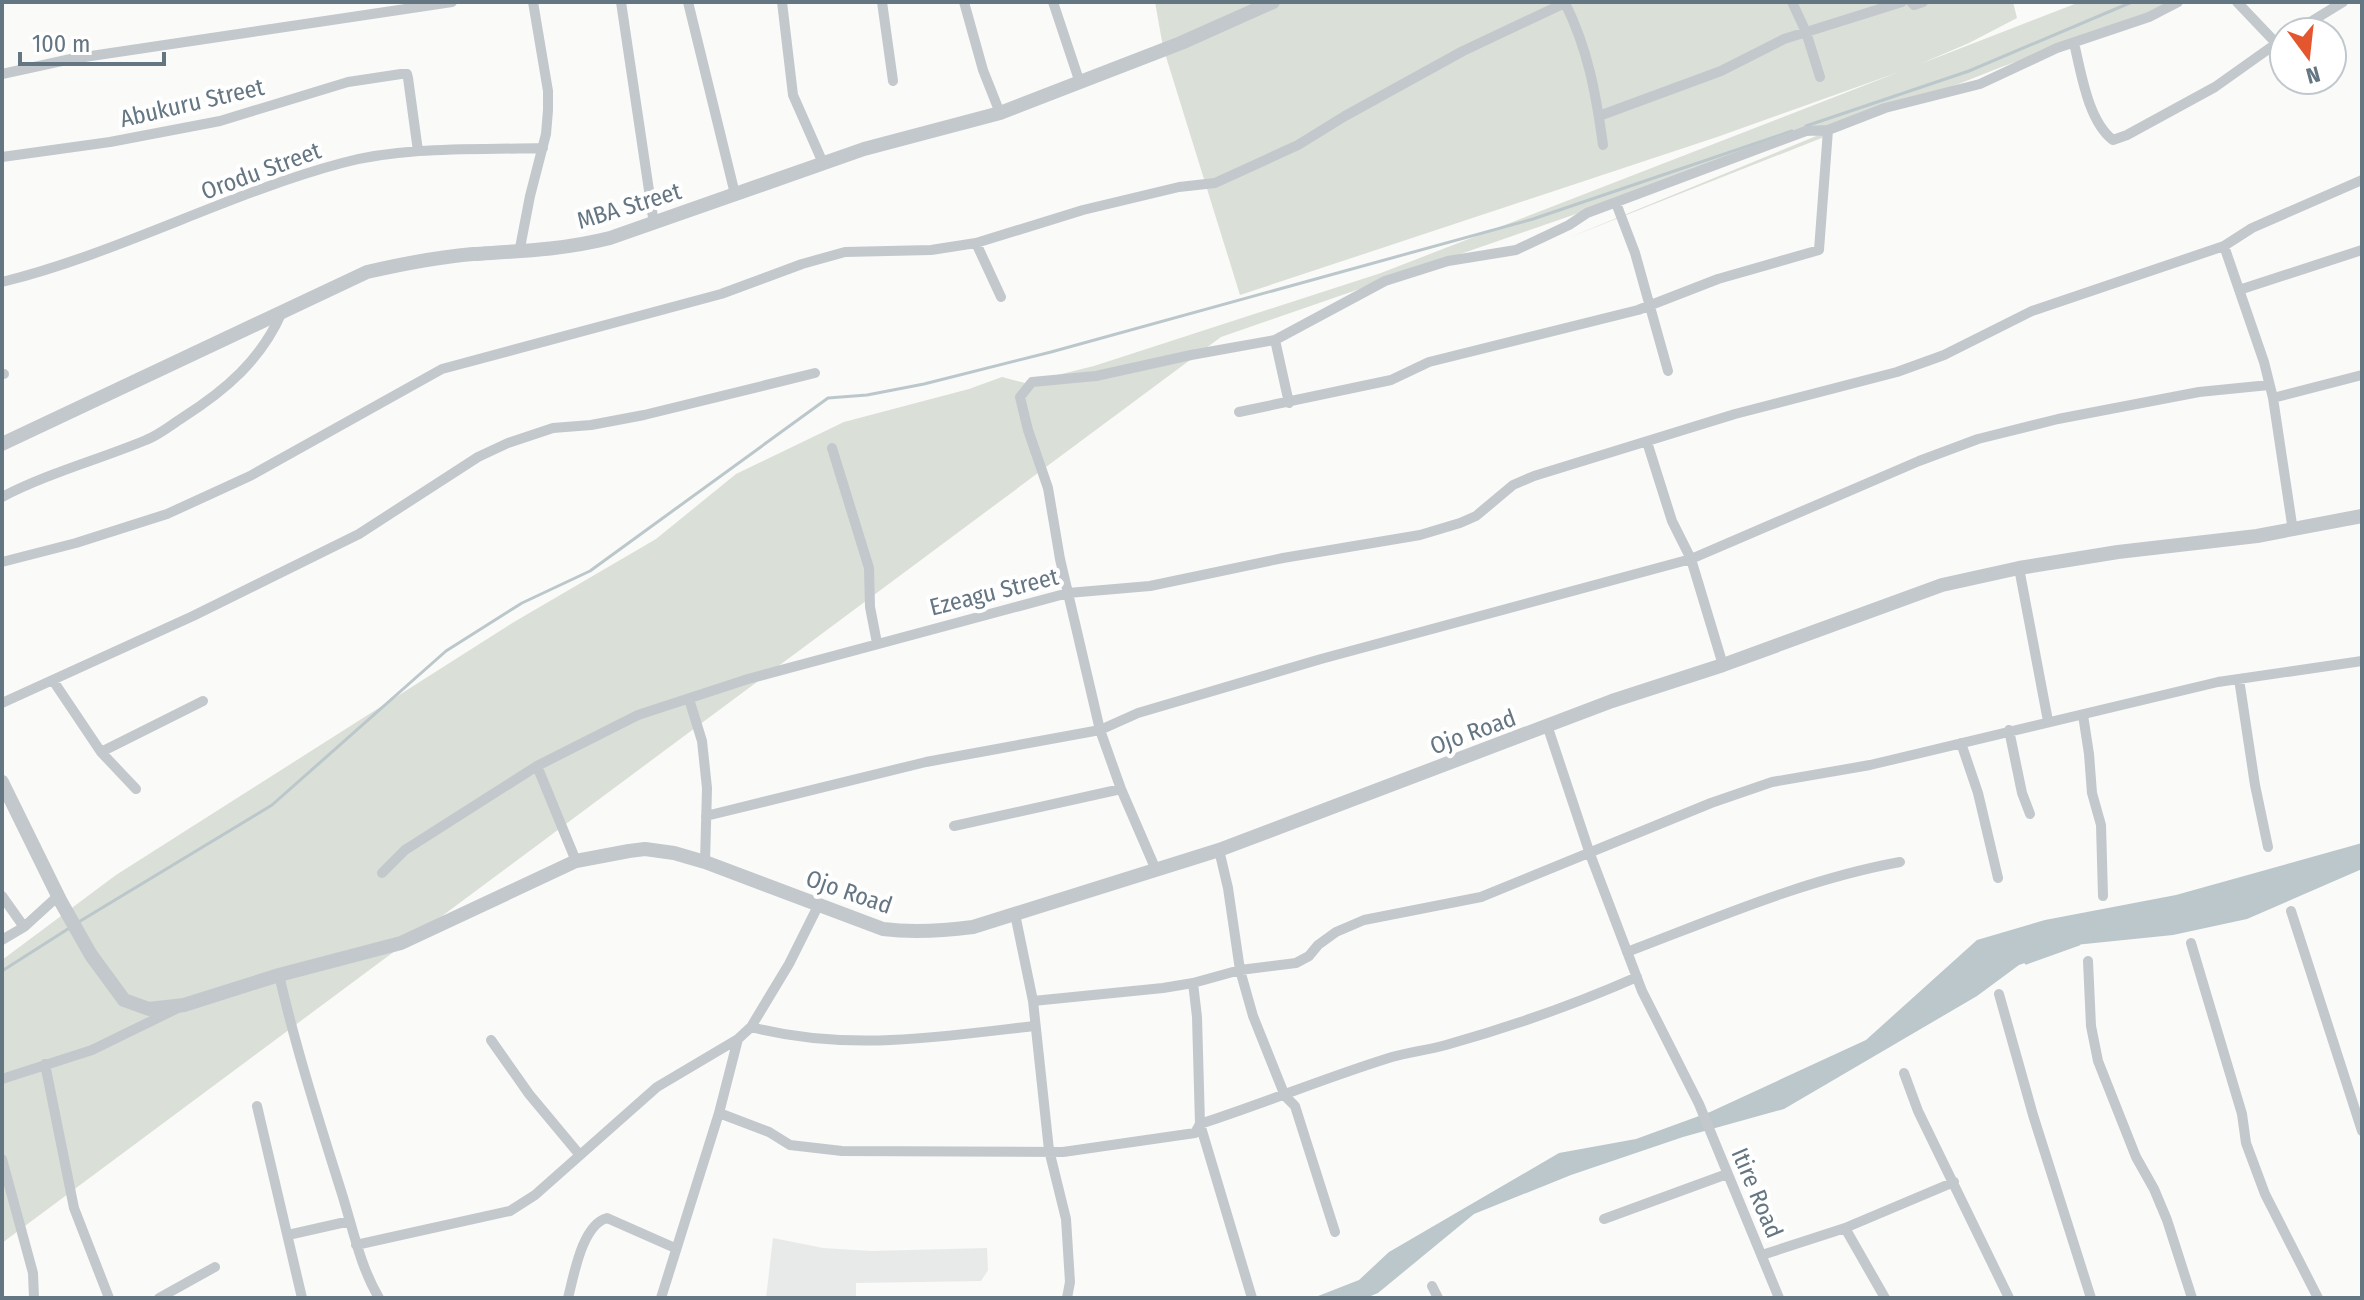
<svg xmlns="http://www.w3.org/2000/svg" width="2364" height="1300" font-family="'Fira Sans Condensed',sans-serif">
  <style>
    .built { fill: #e8e9e9 }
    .green { fill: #dadfd7 }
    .water { fill: #bbc7cb }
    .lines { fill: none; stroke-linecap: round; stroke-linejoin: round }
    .stream { stroke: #bbc7cb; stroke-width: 3 }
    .minor { stroke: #c3c8cc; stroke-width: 10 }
    .tertiary { stroke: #c3c8cc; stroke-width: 14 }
    .labels { text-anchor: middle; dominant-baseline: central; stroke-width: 8; stroke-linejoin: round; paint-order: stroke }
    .street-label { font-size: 24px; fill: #657683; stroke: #fff }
  </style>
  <rect width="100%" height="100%" fill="#fafaf8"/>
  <!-- built -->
  <path class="built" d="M773 1238 823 1248 871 1251 987 1248 988 1270 981 1281 856 1283V1298H766Z"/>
  <!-- green -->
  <path class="green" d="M1155 2H2013L2017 18 1969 43 1920 64 2080 2H2188L2004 66 1568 238 1899 102 1221 337 2 1243V960L116 875 514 622 656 539 736 474 844 422 969 389 1002 377 1025 383 1094 366 1381 273 1899 72 1717 137 1240 295 1163 47Z"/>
  <!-- water -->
  <path class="water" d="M2362 843V869L2247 919 2173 935 2075 945 2019 965 1977 996 1784 1109 1683 1137 1571 1175 1474 1214 1378 1293 1366 1298H1313L1359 1280 1389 1252 1559 1153 1636 1139 1710 1112 1866 1040 1977 940 2045 920 2176 895Z"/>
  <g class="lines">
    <!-- stream -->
    <path class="stream" d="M1806 126 1969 71 2132 2
      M77 923 272 805 446 651 522 603 590 571 828 398 867 395 924 384 1051 352 1533 219 1792 131
      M2026 963 2079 944
      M2 971 71 927"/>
    <!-- minor -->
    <path class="minor" d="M621 2 654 224
      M688 2 735 194
      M782 2 793 95 823 163
      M882 2 893 81
      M964 2 983 70 1000 113
      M1053 2 1080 83
      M1792 2 1806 32 1820 77
      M1911 2 1914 5 1923 2
      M2237 2 2276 43
      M1565 3C1588 49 1596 94 1603 145
      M2294 32 2343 2
      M2074 43C2081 72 2088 121 2113 140L2127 135 2215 87 2284 38
      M2 74 71 59 452 2
      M1599 116 1721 71 1784 39 1902 2
      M2 157 110 142 220 121 348 82 401 74H407L408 78 418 151
      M1616 203 1635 253 1668 371
      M976 243 1001 297
      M2224 246 2264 362 2273 398 2293 531
      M519 253 530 196 546 134 548 110V91L533 2
      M2 282C119 253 226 194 342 163 406 146 477 150 543 148
      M2239 290 2362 250
      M1275 340 1289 403
      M2 374H4
      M2273 398 2362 375
      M1239 412 1391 380 1429 362 1638 310 1718 279 1819 250 1828 130
      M1647 442 1672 521 1691 559 1723 665
      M832 448 869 568 870 607 877 643
      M2 497C48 473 98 460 146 440 159 435 171 425 182 418 226 390 261 360 282 312
      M2 562 76 543 167 514 250 476 442 369 721 294 802 264 845 252 931 250 976 243 1083 210 1179 187 1215 183 1298 145 1345 116 1463 51 1567 2
      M2019 568 2048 721
      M2239 679 2255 785 2268 847
      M54 682 101 752 136 789
      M689 699 702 741 707 788 705 862
      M2 703 193 616 359 534 478 457 508 443 553 428 591 425 644 415 815 373
      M2083 715 2089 754 2092 793 2101 825 2103 896
      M1548 728 1590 854 1642 991 1699 1104 1779 1298
      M2009 730 2022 793 2030 814
      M1961 743 1978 793 1998 878
      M101 752 203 701
      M537 766 576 861
      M706 816 926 762 1100 730 1138 713 1321 659 1691 559 1919 461 1978 439 2058 419 2199 392 2269 385
      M954 826 1121 789
      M1219 850 1228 888 1240 970 1253 1016 1285 1096 1295 1106 1335 1232
      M1156 870 1121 789 1100 730 1060 559 1048 488 1028 430 1020 397 1032 382 1096 376 1191 355 1275 340 1385 281 1448 261 1516 250 1569 225 1587 213 1806 131 1828 130 1885 108 1980 84 2057 48 2149 17 2178 2
      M382 873 405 850 537 766 638 715 748 679 1068 593 1150 586 1283 558 1420 535 1460 523 1476 516 1513 485 1534 476 1735 414 1897 372 1944 355 2032 311 2224 246 2252 228 2362 180
      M2 896 24 927
      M2291 911 2362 1131
      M1015 914 1033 1001 1049 1150 1066 1219 1070 1282 1067 1298
      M2 940 24 927 58 896
      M2191 943 2242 1114 2246 1143 2265 1194 2318 1298
      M1627 952C1717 918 1806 879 1900 862
      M2088 961 2091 1026 2098 1061 2136 1157 2154 1189 2167 1220 2192 1298
      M279 975C296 1049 319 1121 342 1194 353 1229 360 1266 379 1298
      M1193 983 1197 1017 1200 1124 1252 1298
      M1999 994 2033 1115 2091 1298
      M1033 1001 1163 988 1193 983 1240 970 1296 963 1309 956 1318 945 1336 932 1364 920 1481 897 1711 803 1772 782 1870 765 2218 682 2362 661
      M751 1027C845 1052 939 1037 1034 1026
      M491 1040 529 1094 579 1154
      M45 1064 74 1208 109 1298
      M1904 1073 1918 1111 2009 1298
      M2 1079 92 1050 178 1008
      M257 1106 302 1298
      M719 1113 769 1132 790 1145 842 1151 1063 1152 1195 1133 1200 1124C1265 1103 1327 1077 1392 1057 1409 1052 1428 1050 1446 1045 1510 1027 1576 1004 1637 977
      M2 1159 33 1273 34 1298
      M1604 1219 1727 1174
      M1845 1228 1885 1298
      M288 1235 350 1221
      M356 1245 510 1211 535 1195 657 1087 738 1039
      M1762 1255 1845 1228 1954 1182
      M1432 1286 1438 1298
      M159 1298 215 1267
      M568 1298C574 1275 582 1225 607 1218L675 1248
      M661 1298 719 1113 738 1039 751 1027 789 964 818 906"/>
    <!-- tertiary -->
    <path class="tertiary" d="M2 444 367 272C402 264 437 257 473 254 521 251 562 250 610 238L864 149 1000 113 1181 43 1273 2
      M2 782 61 902 91 955 124 1000 149 1009 184 1005 279 975 401 943 576 861 629 851 645 849 674 853 705 862 883 929C914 933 942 931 973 927L1219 850 1612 701 1723 665 1942 585 2019 568 2118 552 2257 536 2362 516"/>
  </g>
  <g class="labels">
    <!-- street labels -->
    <g class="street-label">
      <text transform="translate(192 103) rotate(-13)">Abukuru Street</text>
      <text transform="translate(261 171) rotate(-20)">Orodu Street</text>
      <text transform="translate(629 206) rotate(-17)">MBA Street</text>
      <text transform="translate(994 592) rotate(-14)">Ezeagu Street</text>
      <text transform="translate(1473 732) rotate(-20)">Ojo Road</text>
      <text transform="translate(849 892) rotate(19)">Ojo Road</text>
      <text transform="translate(1757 1193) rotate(67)">Itire Road</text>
    </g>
  </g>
  <!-- border -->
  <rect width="2364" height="1300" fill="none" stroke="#657683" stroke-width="8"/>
  <!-- north arrow -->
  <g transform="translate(2308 56) rotate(165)"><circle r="38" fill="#ffffff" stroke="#c1c8cd" stroke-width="2"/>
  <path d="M0-6L14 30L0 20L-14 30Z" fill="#e4572e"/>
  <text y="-12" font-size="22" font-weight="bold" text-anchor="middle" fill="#657683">N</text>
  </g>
  <!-- scale -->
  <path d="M20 52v12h144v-12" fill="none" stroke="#657683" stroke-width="4"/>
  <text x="32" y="52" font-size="24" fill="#657683" stroke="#ffffff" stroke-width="6" paint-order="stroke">100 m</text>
</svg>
